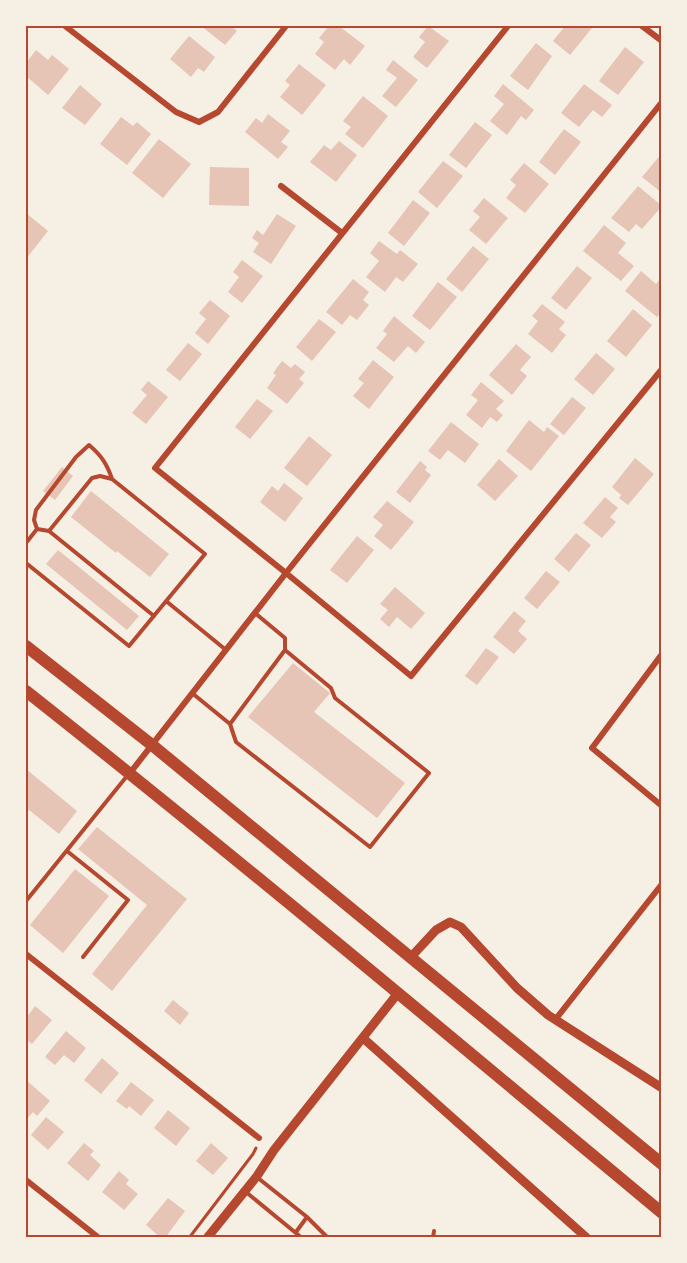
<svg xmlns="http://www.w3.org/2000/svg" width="687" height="1263" font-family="Quicksand,sans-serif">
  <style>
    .building { fill: #e6c5b7 }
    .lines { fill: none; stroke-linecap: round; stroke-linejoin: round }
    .path { stroke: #b5482f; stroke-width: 3 }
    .service { stroke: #b5482f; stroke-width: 4 }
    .minor { stroke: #b5482f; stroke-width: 6 }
    .tertiary { stroke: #b5482f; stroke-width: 9 }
    .primary { stroke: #b5482f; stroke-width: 12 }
    .neatline { fill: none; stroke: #b5482f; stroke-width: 2 }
  </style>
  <rect width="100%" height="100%" fill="#f6efe4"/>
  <!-- building -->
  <path class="building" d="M201 26H235L233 28 237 31 225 45Z
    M329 26H339L365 46 350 65 344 59 335 70 315 54 324 42 319 38Z
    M428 26 449 41 427 68 413 57 425 42 419 37Z
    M565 26H589L592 28 570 55 553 41Z
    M189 36 215 57 204 72 198 68 191 77 170 59Z
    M536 43 552 56 528 90 510 76Z
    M625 47 644 62 618 95 599 81Z
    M36 50 48 60 52 55 69 69 48 95 26 76V63Z
    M393 60 418 80 396 107 382 96 397 78 386 70Z
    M299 64 326 85 302 115 280 97 290 85 285 81Z
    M503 84 534 110 526 120 521 116 507 135 490 121 504 104 494 96Z
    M584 84 612 105 602 117 593 110 579 127 561 113Z
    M80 85 102 104 85 125 62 108Z
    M363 96 388 116 363 148 345 134 351 127 343 121Z
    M268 114 290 131 281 142 288 147 278 159 245 132 256 118 262 123Z
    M121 117 133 126 137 122 151 134 127 165 100 144Z
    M475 122 492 135 466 168 449 155Z
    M564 129 581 142 555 175 539 162Z
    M159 139 191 164 163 198 132 173Z
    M339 141 357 155 336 182 310 162 324 145 331 150Z
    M662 153V193L642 177Z
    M443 161 463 176 437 208 418 192Z
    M524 163 549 184 525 213 506 198 516 185 510 180Z
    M210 167 249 168V206L209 205Z
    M638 186 662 206 642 229 636 224 629 232 611 218Z
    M484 198 508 218 486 244 469 230 480 217 473 211Z
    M413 200 430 213 404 246 388 233Z
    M26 213 48 231 26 259Z
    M277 214 296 226 271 264 253 252 259 243 252 238 257 230 263 235Z
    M604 225 626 243 618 253 634 266 621 281 583 251Z
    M379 241 397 254 400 250 418 264 403 282 396 277 385 292 366 277 379 261 370 253Z
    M473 246 489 259 462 292 446 279Z
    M242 260 263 276 242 303 228 292 239 277 233 272Z
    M577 266 592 278 566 310 551 298Z
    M641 271 656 284 662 277V312L657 317 625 291Z
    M353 279 369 292 363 300 369 305 357 320 350 315 342 325 326 312Z
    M438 282 457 297 430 330 412 316Z
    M210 300 230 316 208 344 195 333 206 319 199 313Z
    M542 304 565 322 559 329 566 335 552 353 528 334 538 321 532 316Z
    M633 309 652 325 626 357 607 341Z
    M394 316 425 342 416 353 408 346 394 362 376 348 387 334 383 331Z
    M319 319 336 332 312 361 296 347Z
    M188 343 202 354 180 381 166 370Z
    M516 344 531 357 520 370 527 376 512 395 489 375Z
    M596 353 615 369 593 395 574 379Z
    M373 360 394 377 369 409 353 396 364 383 358 379Z
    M282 361 291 368 295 364 305 372 299 379 304 383 287 404 267 388 276 375 273 373Z
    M148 381 168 397 146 424 132 413 147 395 141 390Z
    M481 382 504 401 496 409 503 415 497 422 490 417 482 428 466 415 478 400 471 395Z
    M572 397 586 408 564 435 550 424Z
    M257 399 273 411 250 439 235 427Z
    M529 420 544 432 547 427 559 436 531 471 506 451Z
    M451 422 479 444 465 463 448 450 440 460 428 451Z
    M309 436 332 455 307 486 284 468Z
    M635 458 654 474 628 505 619 498 621 495 612 487Z
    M499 459 518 476 495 501 477 485Z
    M420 461 427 467 425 470 431 475 410 503 396 492Z
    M62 467 73 476 55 500 43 491Z
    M284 483 303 498 285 522 260 502 272 486 278 491Z
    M91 491 169 554 150 577 117 551 116 553 71 517Z
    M605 497 618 508 610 517 616 522 602 538 583 523Z
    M387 501 414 522 391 550 374 536 383 525 373 517Z
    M576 533 591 545 569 572 554 559Z
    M357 536 374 550 347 583 330 570Z
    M58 550 139 616 127 630 46 564Z
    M546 571 560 582 537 609 524 598Z
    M395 587 425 613 411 629 397 617 389 627 380 619 388 610 380 604Z
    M514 611 526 621 518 631 527 639 514 654 493 637Z
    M486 648 499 657 477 685 465 676Z
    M293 663 330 693 314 712 405 783 377 818 248 717Z
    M26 769 77 811 59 834 29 810 26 813Z
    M97 827 187 899 112 991 92 974 147 905 78 849Z
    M75 869 109 896 63 953 30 925Z
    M173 1000 189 1013 180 1025 164 1011Z
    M35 1006 52 1020 32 1044 26 1039V1018Z
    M66 1031 86 1048 74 1063 64 1055 55 1065 45 1057Z
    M102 1058 119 1073 101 1094 84 1080Z
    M26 1080 50 1101 37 1116 33 1112 26 1120Z
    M131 1082 154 1100 141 1116 129 1106 127 1109 116 1101Z
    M168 1110 190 1128 176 1146 154 1128Z
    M46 1117 64 1132 48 1150 31 1135Z
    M84 1143 94 1151 90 1155 101 1165 88 1181 67 1163Z
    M211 1143 228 1158 213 1175 196 1161Z
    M119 1171 129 1180 126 1184 138 1194 124 1210 102 1192Z
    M168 1198 185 1211 165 1238H161L146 1225Z"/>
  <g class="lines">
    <!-- path -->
    <path class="path" d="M189 1238 253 1154 256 1148"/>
    <!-- service -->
    <path class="service" d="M37 529 49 531 154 616
      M37 529 34 520 36 510 76 457 89 445C101 455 107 464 112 479
      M26 543 37 529
      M26 563 129 646 205 554 112 479 100 476 92 478 49 531
      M166 601 226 650
      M192 693 230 724 236 742 370 847 429 773 335 698 331 688 285 650
      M230 724 285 650V638L255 613
      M67 851 128 900 83 957
      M26 901 127 776
      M258 1178 307 1217 328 1238
      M246 1192 302 1238
      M296 1232 307 1217
      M433 1238 434 1231"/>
    <!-- minor -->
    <path class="minor" d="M65 26 176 112 199 122 218 112 286 26
      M508 26 155 468 286 573 411 676 662 369
      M642 26 662 41
      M281 186 342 233
      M662 654 592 748 662 806
      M130 773 286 573 662 102
      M26 954 259 1138
      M555 1020 662 884
      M26 1180 99 1238"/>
    <!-- tertiary -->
    <path class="tertiary" d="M411 957 436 930 450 922 461 927 517 988 548 1015 662 1088
      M363 1038 587 1238
      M207 1238 257 1176 274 1150 398 993"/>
    <!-- primary -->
    <path class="primary" d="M26 646 152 745 662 1164
      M26 691C241 861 451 1037 662 1213"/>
  </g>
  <!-- border -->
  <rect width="687" height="1263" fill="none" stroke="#f6efe4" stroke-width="54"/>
  <rect x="27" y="27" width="633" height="1209" class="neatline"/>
</svg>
